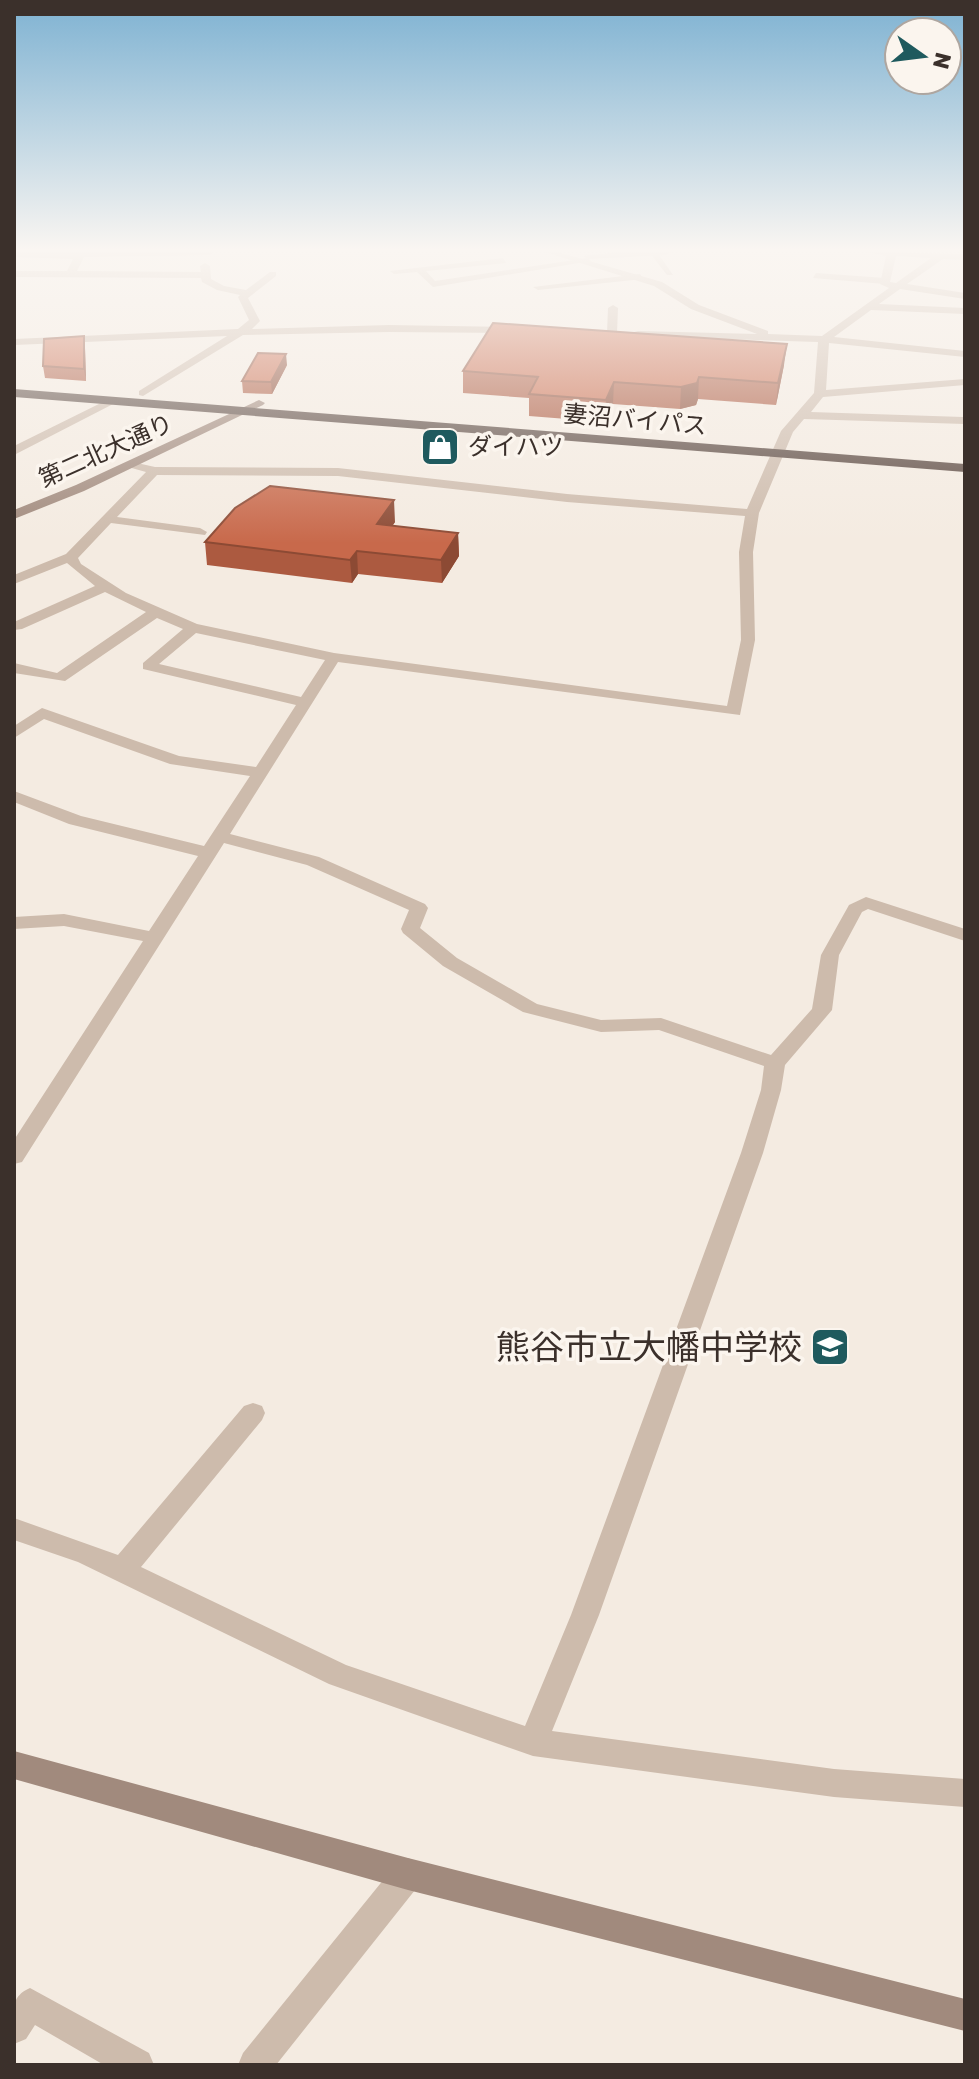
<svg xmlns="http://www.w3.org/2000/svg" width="979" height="2079" font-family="Rubik,'Noto Sans JP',sans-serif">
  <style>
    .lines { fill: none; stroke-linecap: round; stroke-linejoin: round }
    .lane { fill: #cdbbac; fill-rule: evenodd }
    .street { fill: #cdbbac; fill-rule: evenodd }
    .secondary { fill: #a18a7d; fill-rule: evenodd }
    .highway { fill: #5c4a42; fill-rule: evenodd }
    .wall { fill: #ac5a40 }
    .shaded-wall { fill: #8c4a34 }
    .building { fill: #c8694b; stroke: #8c4a34; stroke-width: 2 }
    .labels { text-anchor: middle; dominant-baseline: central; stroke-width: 7; stroke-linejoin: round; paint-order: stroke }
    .far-street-label { font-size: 24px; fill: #3b302b; stroke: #fbf5ee }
    .far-poi-label { font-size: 24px; fill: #3b302b; stroke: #fbf5ee; text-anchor: start }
    .near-poi-label { font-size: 34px; fill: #3b302b; stroke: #fbf5ee; text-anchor: end }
  </style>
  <rect width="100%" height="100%" fill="#f4ebe1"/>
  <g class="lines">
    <!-- lane -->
    <path class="lane" d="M649 252H657L673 275H667Z
      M503 258 506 263 426 271 435 281 587 258 591 261 433 287 417 272 394 274 390 271Z
      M816 273 885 278 889 281 885 284 813 278Z
      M640 274 643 279 538 290 533 287Z
      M613 305 618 308 617 333 612 336 607 333 608 308Z"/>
    <!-- street -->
    <path class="street" d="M14 252H214L210 255 84 257 77 271 201 272 200 266 205 263 210 266 211 279 224 286 246 290 270 272H276V276L248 298 260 321 252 329 389 325 514 327 519 330 514 333 389 332 243 335 143 396 139 395V391L227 336 14 345V339L238 329 249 320 238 297 240 295 217 290 202 282 201 278 14 277V271H67L73 259 14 257Z
      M545 252H558L662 282 699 305 768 331V334L822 336 889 288 880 284 886 256 867 252 965 254V260L943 259 907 284 965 293V299L900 289 879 304 965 308V314L871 310 834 337 965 351V357L829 343 826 390 965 379V385L823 397 811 412 963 417 965 424 804 419 793 432 759 513 753 552 755 640 740 715 338 662 230 834 319 857 425 904 428 908 420 928 457 958 537 1004 601 1020 661 1018 771 1055 812 1009 821 955 849 905 866 897 965 929V941L868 909 862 912 839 955 832 1010 785 1065 781 1090 763 1153 599 1615 552 1731 834 1769 965 1779V1807L834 1797 533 1756 329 1684 78 1562 14 1540V1518L118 1555 244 1406 253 1403 262 1406 265 1413 262 1420 141 1567 346 1665 525 1726 571 1615 741 1153 761 1090 764 1066 659 1030 601 1032 523 1012 443 966 403 933 401 929 409 910 307 865 224 843 22 1162 14 1164V1140L143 941 64 926 14 929V917L64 914 149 931 198 856 69 824 14 802V791L81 816 204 846 250 776 170 764 44 719 14 738V726L42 708 179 756 256 767 296 705 143 669V663L183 629 157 618 65 681 14 673V663L57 673 146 612 105 592 22 629 14 630V622L95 586 67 563 14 584V575L66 554 146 472 128 467V461L155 467 338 468 567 494 747 509 781 431 814 393 818 342 634 336V332L638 331 757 334 691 309 654 286ZM896 256 931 258 896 283 890 282ZM157 475 338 476 567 502 745 516 739 552 741 640 727 706 334 653 197 624 126 593 81 564 78 558 111 523 205 535 207 532 200 528 117 517ZM196 633 325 660 301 697 159 664Z
      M618 252H671L666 255 588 259 583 256Z
      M113 397 119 400 117 402 14 455V446Z
      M408 1858 419 1863 424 1874 419 1885 276 2065H238L243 2053 397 1863Z
      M30 1988 149 2053 154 2065H104L35 2025 26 2039 14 2044C14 2021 6 1998 30 1988Z"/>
    <!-- secondary -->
    <path class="secondary" d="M259 400 265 403 263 405 84 491 14 519V510L76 485Z
      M14 1751 408 1858 965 1999V2031L408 1890 14 1779Z"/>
    <!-- highway -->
    <path class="highway" d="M14 389 965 464V472L14 397Z"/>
  </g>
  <!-- wall -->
  <path class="wall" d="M84 336 85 348 86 381 45 378 43 366Z
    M287 365 272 394 243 393 242 381Z
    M784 365 776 405 698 399 696 405 680 409 613 404 605 422 529 416V398L463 393V371Z
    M395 522 392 526 458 533 459 556 442 583 358 574 352 583 207 565 205 542Z"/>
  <!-- shaded-wall -->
  <path class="shaded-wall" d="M84 336 85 348 86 381 84 369Z
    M787 344 784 365 776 405 778 383Z
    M286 354 287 365 272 394 271 382Z
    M699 377 698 399 696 405 680 409 681 387Z
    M614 382 613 404 605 422 606 400Z
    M394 500 395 522 378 547 377 524Z
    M458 533 459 556 442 583 441 560Z
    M357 551 358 574 352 583 350 560Z"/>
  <!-- building -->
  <path class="building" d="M493 323 787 344 778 383 699 377 697 383 681 387 614 382 606 400 529 394 538 377 463 371Z
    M84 336V369L43 366 44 339Z
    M258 353 286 354 271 382 242 381Z
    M270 486 394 500 377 524 458 533 441 560 357 551 350 560 205 542 235 508Z"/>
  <!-- sky -->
  <linearGradient id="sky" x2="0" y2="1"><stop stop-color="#7eb2d2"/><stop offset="0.46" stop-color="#faf6f2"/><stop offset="1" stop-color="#faf6f2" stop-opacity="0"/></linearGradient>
  <rect width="979" height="543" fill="url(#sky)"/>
  <!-- icons -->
  <defs>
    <symbol id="shop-square" viewBox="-11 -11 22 22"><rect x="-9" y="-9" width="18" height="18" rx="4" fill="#1f5a5e" stroke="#fbf5ee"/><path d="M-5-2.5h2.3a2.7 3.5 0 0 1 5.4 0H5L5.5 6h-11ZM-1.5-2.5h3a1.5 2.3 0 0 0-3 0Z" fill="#fff"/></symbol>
    <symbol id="school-square" viewBox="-11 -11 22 22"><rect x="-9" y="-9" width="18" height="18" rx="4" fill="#1f5a5e" stroke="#fbf5ee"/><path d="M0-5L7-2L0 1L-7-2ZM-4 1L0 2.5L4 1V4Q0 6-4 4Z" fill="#fff"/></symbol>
  </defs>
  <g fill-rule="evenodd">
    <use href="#shop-square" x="418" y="425" width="44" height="44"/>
    <use href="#school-square" x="808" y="1325" width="44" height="44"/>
  </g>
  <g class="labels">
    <!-- far-street labels -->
    <g class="far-street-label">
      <text transform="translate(635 420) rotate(5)">妻沼バイパス</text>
      <text transform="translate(106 451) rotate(-24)">第二北大通り</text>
    </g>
    <!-- far-poi labels -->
    <g class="far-poi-label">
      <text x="468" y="447">ダイハツ</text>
    </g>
    <!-- near-poi labels -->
    <g class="near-poi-label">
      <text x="802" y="1347">熊谷市立大幡中学校</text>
    </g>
  </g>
  <!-- border -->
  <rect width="979" height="2079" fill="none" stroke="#3b302b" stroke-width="32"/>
  <!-- north arrow -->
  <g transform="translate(923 56) rotate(104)"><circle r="38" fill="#fbf5ee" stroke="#aea6a0" stroke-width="2"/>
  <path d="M0-6L14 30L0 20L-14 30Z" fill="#1f5a5e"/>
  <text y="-12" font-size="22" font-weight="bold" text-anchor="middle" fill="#3b302b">N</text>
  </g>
</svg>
